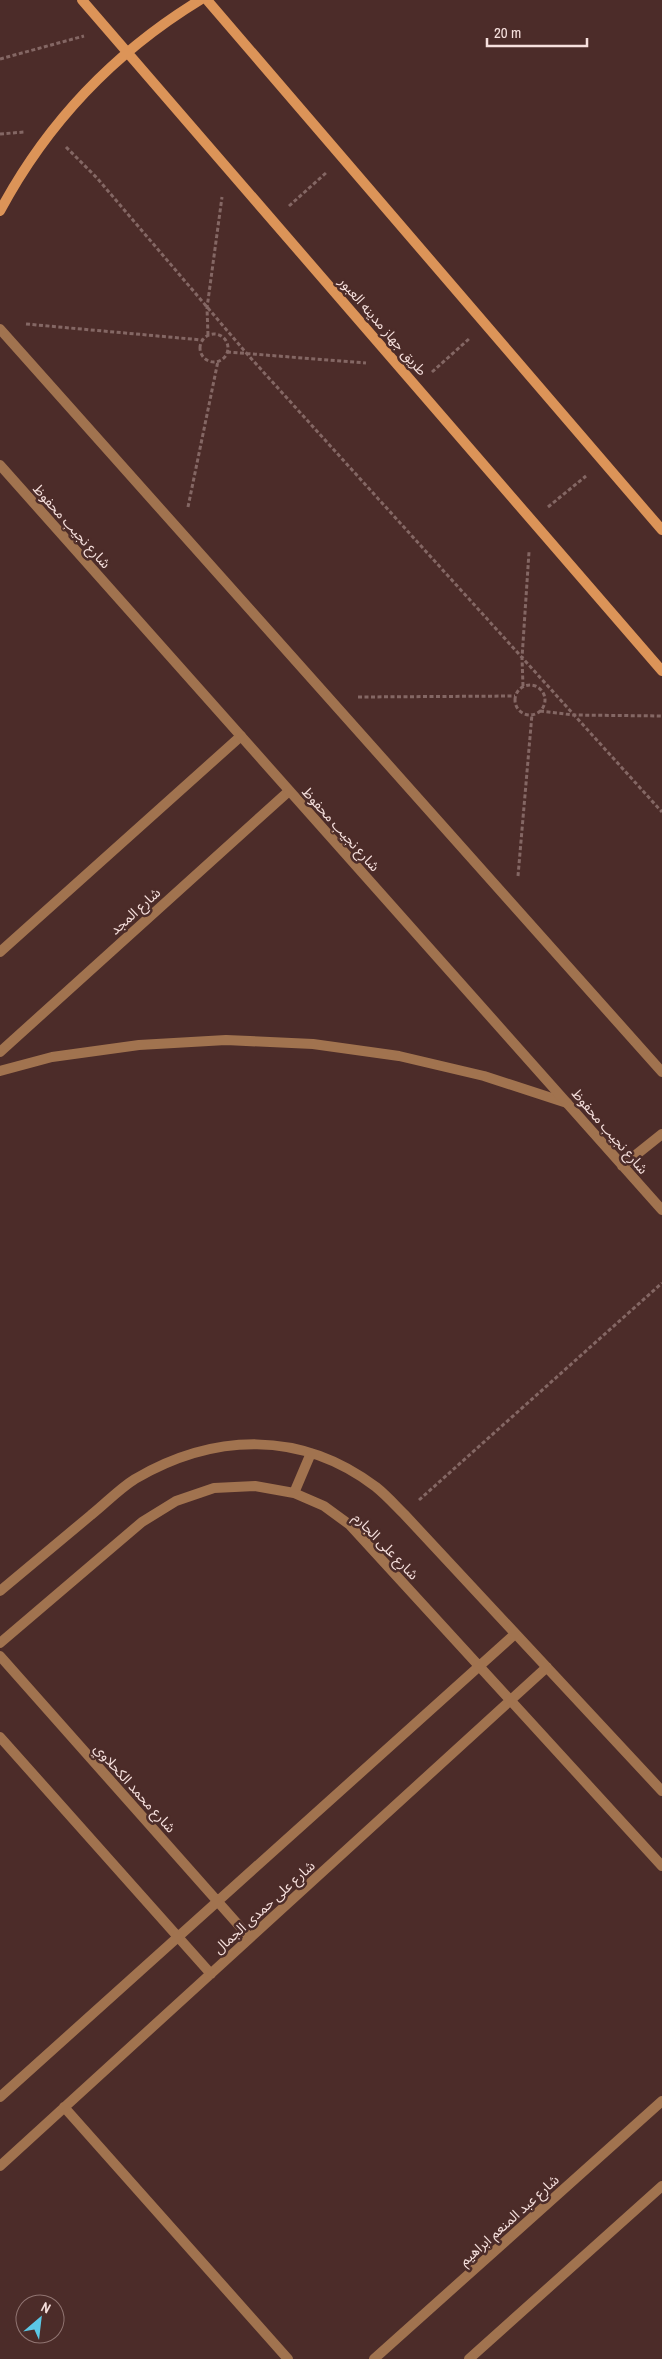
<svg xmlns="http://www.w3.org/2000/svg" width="662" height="2359" font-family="'Archivo Narrow','Noto Sans Arabic',sans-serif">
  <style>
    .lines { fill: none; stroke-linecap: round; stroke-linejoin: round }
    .path { stroke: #846764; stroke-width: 3; stroke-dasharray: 4 2.5; stroke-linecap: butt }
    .minor { stroke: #a1734f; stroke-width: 10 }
    .tertiary { stroke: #a1734f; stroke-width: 10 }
    .secondary { stroke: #dc9458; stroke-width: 10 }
    .labels { text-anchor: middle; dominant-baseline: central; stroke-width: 5; stroke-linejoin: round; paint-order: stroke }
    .street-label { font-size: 14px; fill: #f6e0dd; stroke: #4c2c29 }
  </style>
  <rect width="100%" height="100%" fill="#4c2c29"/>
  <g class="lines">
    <!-- path -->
    <path class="path" d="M0 59 84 36
      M0 134 24 132
      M66 147 97 178 248 355 662 812
      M289 206 327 172
      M26 324 202 340
      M200 348a14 14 0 1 1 28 0a14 14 0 1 1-28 0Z
      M208 335 207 308 222 197
      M227 352 366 363
      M432 372 470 338
      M188 507 218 361
      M548 507 586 476
      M515 700a15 15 0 1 1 30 0a15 15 0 1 1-30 0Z
      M523 686 522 658 529 552
      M358 697 515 696
      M540 711 573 715 662 716
      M518 876 532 714
      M419 1500 662 1283"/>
    <!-- minor -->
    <path class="minor" d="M0 952 241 736
      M0 1052 289 791
      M0 1071 52 1057 139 1045 226 1040 313 1044 399 1056 484 1076 567 1103
      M294 1493 311 1453
      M0 1591C30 1566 60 1541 91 1515 105 1504 119 1489 135 1479 214 1433 301 1430 376 1487 386 1495 395 1505 404 1514L662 1791
      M0 1643 142 1522 176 1501 214 1488 255 1486 294 1493 324 1506 350 1525 662 1866
      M0 1656 250 1938
      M0 1737 211 1974
      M0 2097 515 1634
      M64 2107 288 2359
      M0 2166 547 1667
      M374 2359 662 2101
      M469 2359 662 2186"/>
    <!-- tertiary -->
    <path class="tertiary" d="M0 329 662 1072
      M0 465 662 1210
      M622 1166 662 1134"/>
    <!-- secondary -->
    <path class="secondary" d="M82 0 662 671
      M207 0 662 530
      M0 211C47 123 115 52 200 0"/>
  </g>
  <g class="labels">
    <!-- street labels -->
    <g class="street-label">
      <text transform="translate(383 326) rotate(49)">طريق جهاز مدينه العبور</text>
      <text transform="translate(72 526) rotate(48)">شارع نجيب محفوظ</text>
      <text transform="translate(341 829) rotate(48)">شارع نجيب محفوظ</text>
      <text transform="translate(135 911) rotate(-42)">شارع المجد</text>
      <text transform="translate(610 1131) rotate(49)">شارع نجيب محفوظ</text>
      <text transform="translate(386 1546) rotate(46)">شارع على الجارم</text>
      <text transform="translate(135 1788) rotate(48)">شارع محمد الكحلاوي</text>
      <text transform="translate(264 1907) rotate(-42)">شارع على حمدى الجمال</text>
      <text transform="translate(509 2220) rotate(-42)">شارع عبد المنعم ابراهيم</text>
    </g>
  </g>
  <!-- north arrow -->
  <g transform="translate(40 2319) rotate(28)"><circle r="24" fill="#4c2c29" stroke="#907471"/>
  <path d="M0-4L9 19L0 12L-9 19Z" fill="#5bc8e6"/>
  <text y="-8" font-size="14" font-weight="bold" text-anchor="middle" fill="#f6e0dd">N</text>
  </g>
  <!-- scale -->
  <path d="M487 38v8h100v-8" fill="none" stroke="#f6e0dd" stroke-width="2.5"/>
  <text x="494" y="38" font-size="15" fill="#f6e0dd" stroke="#4c2c29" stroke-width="4" paint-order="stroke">20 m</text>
</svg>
